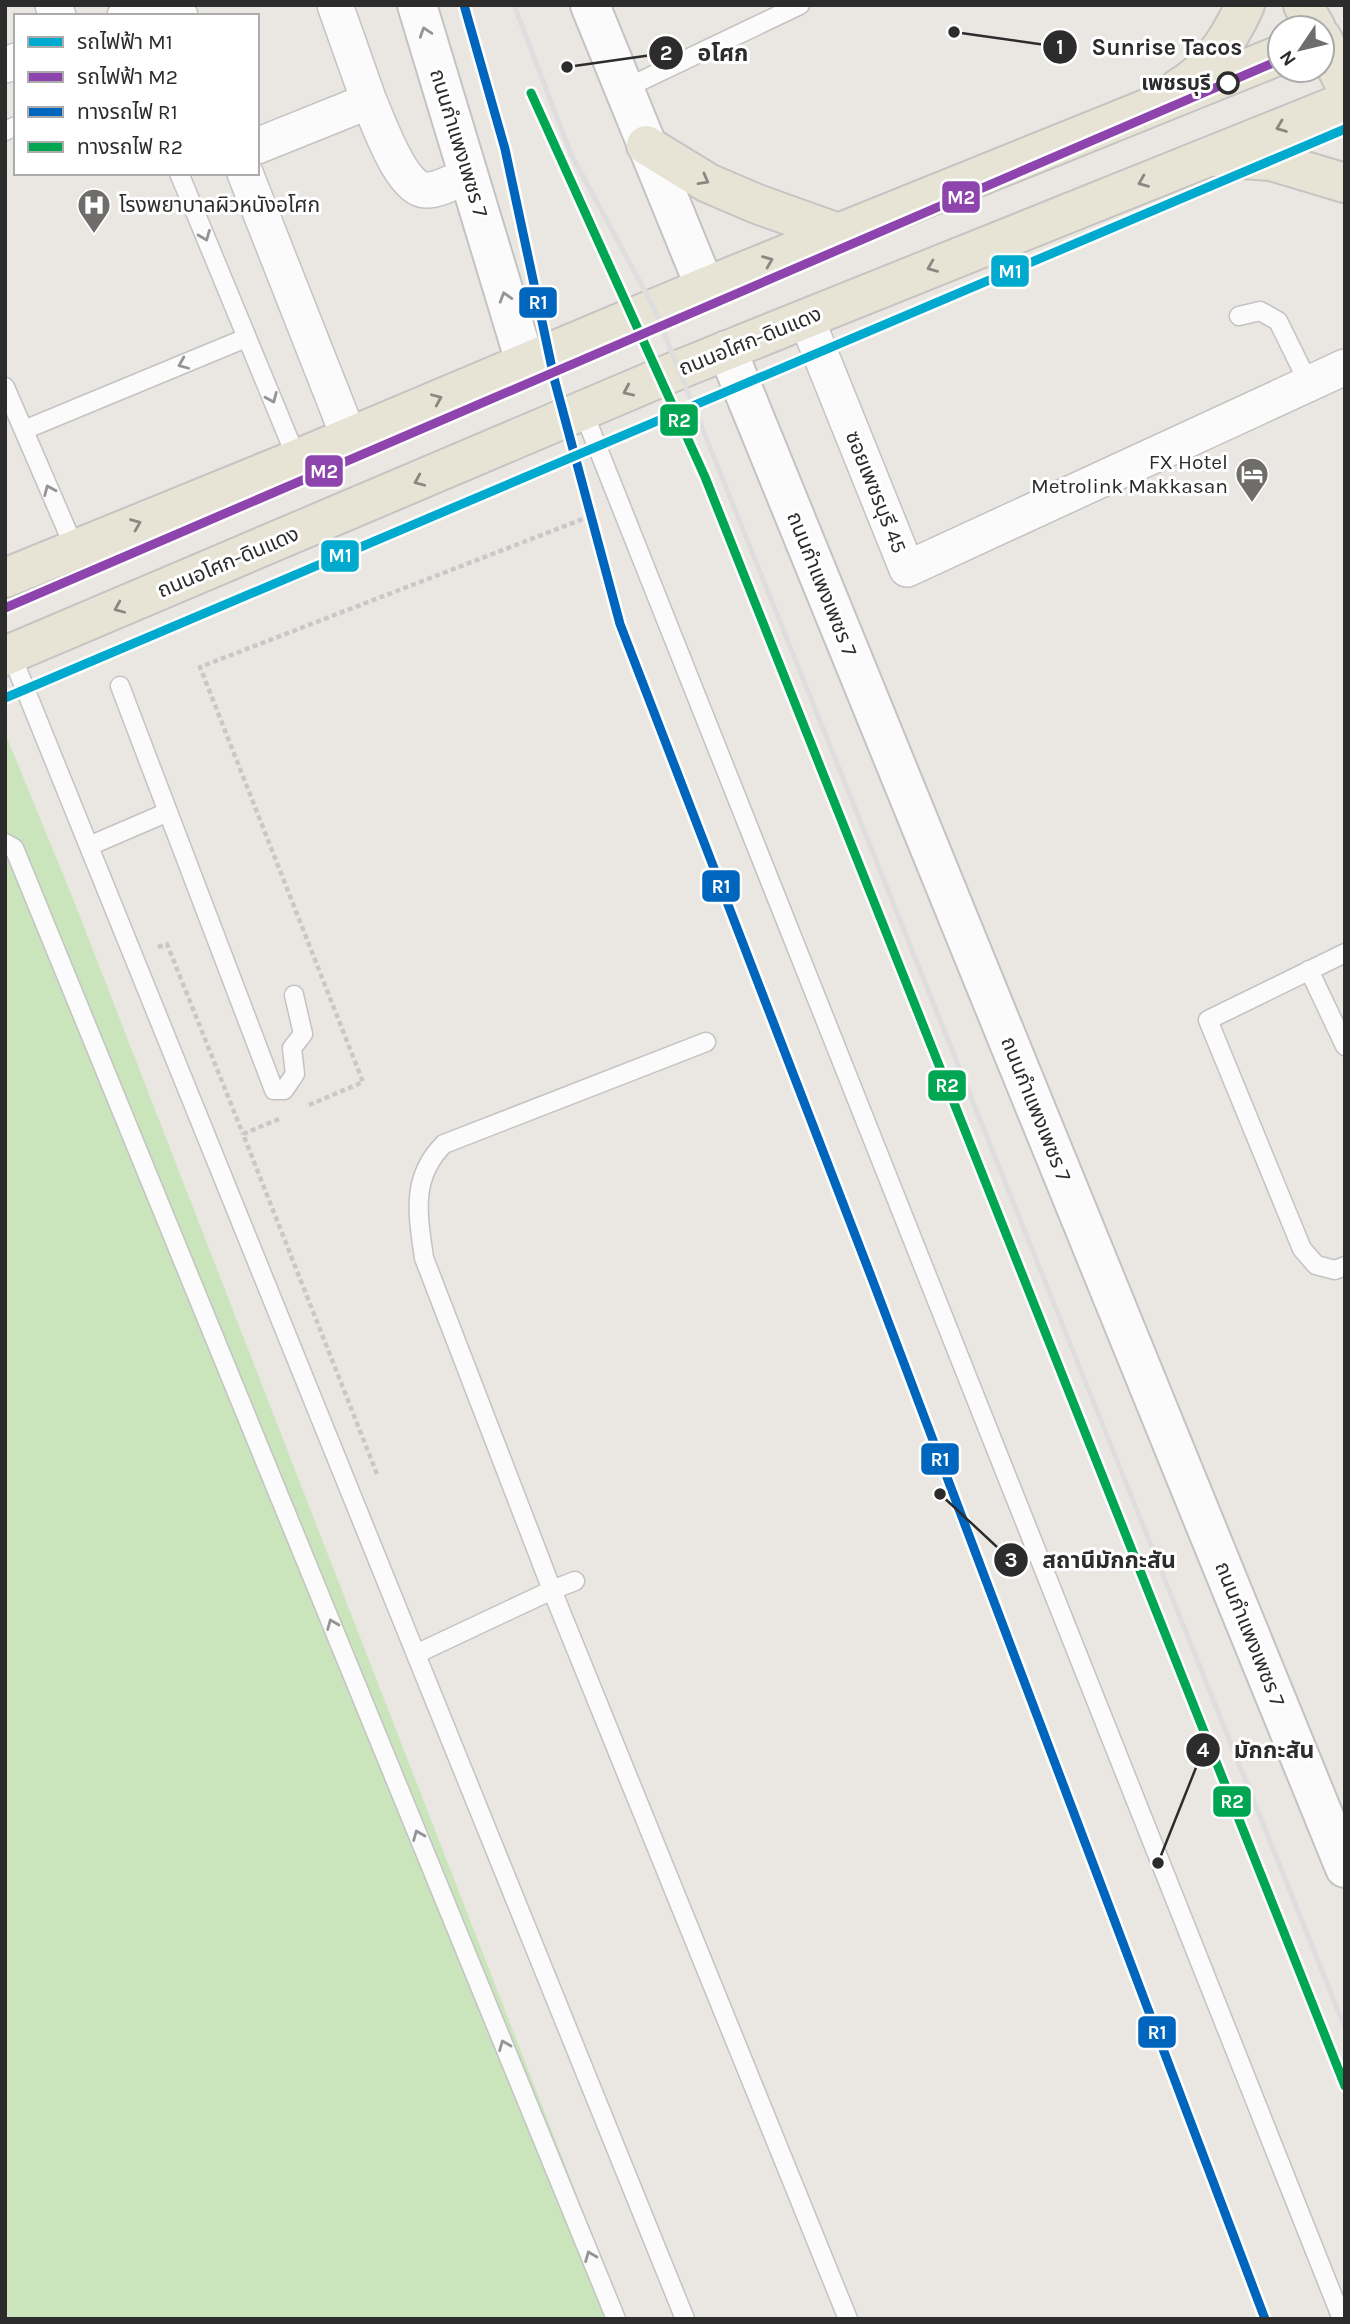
<svg xmlns="http://www.w3.org/2000/svg" width="1350" height="2324" font-family="Karla,'Noto Sans Thai',sans-serif">
  <style>
    .green { fill: #cae5bc }
    .lines { fill: none; stroke-linecap: round; stroke-linejoin: round }
    .lane-casing { stroke: #c3c3c3; stroke-width: 21 }
    .street-casing { stroke: #c3c3c3; stroke-width: 38 }
    .secondary-casing { stroke: #c3c3c3; stroke-width: 42 }
    .primary-casing { stroke: #c6c4c2; stroke-width: 42 }
    .path { stroke: #c8c8c7; stroke-width: 4.5; stroke-dasharray: 5 3.5; stroke-linecap: butt }
    .lane { stroke: #fcfbfb; stroke-width: 18 }
    .street { stroke: #fcfbfb; stroke-width: 35 }
    .secondary { stroke: #fcfbfb; stroke-width: 38 }
    .primary { stroke: #e7e4d5; stroke-width: 38 }
    .rail { stroke: #dededf; stroke-width: 5 }
    .rail-1-casing { stroke: #fff; stroke-width: 14 }
    .rail-2-casing { stroke: #fff; stroke-width: 14 }
    .rail-1 { stroke: #0065bd; stroke-width: 9 }
    .rail-2 { stroke: #00a651; stroke-width: 9 }
    .metro-1-casing { stroke: #fff; stroke-width: 14 }
    .metro-2-casing { stroke: #fff; stroke-width: 14 }
    .metro-1 { stroke: #00a9ce; stroke-width: 9 }
    .metro-2 { stroke: #8e44ad; stroke-width: 9 }
    .oneway { stroke: #949494 }
    .oneway2 { stroke: #8a8880 }
    .stop-dot { fill: #fff; stroke: #2c2c2c; stroke-width: 3.5 }
    .labels { text-anchor: middle; dominant-baseline: central; stroke-width: 6; stroke-linejoin: round; paint-order: stroke }
    .stop-label { font-size: 21px; font-weight: bold; fill: #2c2c2c; stroke: #fff; text-anchor: end }
    .street-label { font-size: 21px; fill: #2c2c2c; stroke: #fff }
    .poi-label { font-size: 21px; fill: #2c2c2c; stroke: #fff; text-anchor: start }
    .leader { fill: none; stroke: #2c2c2c; stroke-width: 2.5 }
    .callout-dot { fill: #2c2c2c; stroke: #fff; stroke-width: 2.5 }
    .mark-label { font-size: 21px; text-anchor: middle; font-weight: bold; fill: #fff }
    .callout-label { font-size: 23px; text-anchor: middle; font-weight: bold; fill: #2c2c2c; stroke: #fff; stroke-width: 6; stroke-linejoin: round; paint-order: stroke }
    .line-badge { stroke: #fff; stroke-width: 2.5 }
    .badge-label { font-size: 19px; text-anchor: middle; font-weight: bold; fill: #fff }
  </style>
  <rect width="100%" height="100%" fill="#eae7e2"/>
  <!-- green -->
  <path class="green" d="M5 733 72 896 625 2319H5Z"/>
  <g class="lines">
    <defs>
      <path id="lane" d="M624 89 800 5
        M5 131 16 126
        M179 173 297 459
        M1239 316 1260 311 1278 321 1309 384
        M5 387 75 549
        M583 411 1342 2319
        M24 430 246 338
        M11 654 685 2319
        M168 812 274 1090H284L295 1074 292 1048 303 1034 294 995
        M5 843 14 848 616 2319
        M89 846 168 812 120 686
        M1345 953 1208 1020 1302 1249 1316 1265 1335 1270 1345 1266
        M1309 970 1345 1046
        M575 1581 552 1590 424 1258C418 1215 410 1178 444 1144L706 1042
        M416 1654 552 1590 848 2319"/>
      <path id="street" d="M53 5 58 16
        M172 5 180 16
        M335 5 369 101
        M125 16 151 5
        M5 65 16 61
        M257 146 369 101C378 121 402 192 427 190 440 190 456 180 469 175
        M245 173 349 437
        M806 318 907 569 1345 367"/>
      <path id="secondary" d="M417 5 525 362
        M590 5 705 287
        M727 350 1345 1868"/>
      <path id="primary" d="M1303 5 1316 28
        M1322 38 1345 85
        M1179 88C1209 71 1231 36 1245 5
        M646 145 708 183 757 204 838 233
        M1217 157 1271 161 1345 183
        M5 578 297 459 705 287 1280 55
        M5 656 678 370 1345 102"/>
    </defs>
    <!-- lane casing -->
    <use href="#lane" class="lane-casing"/>
    <!-- street casing -->
    <use href="#street" class="street-casing"/>
    <!-- secondary casing -->
    <use href="#secondary" class="secondary-casing"/>
    <!-- primary casing -->
    <use href="#primary" class="primary-casing"/>
    <!-- path -->
    <path class="path" d="M158 947 167 944 243 1134
      M309 1105 363 1082 200 667 596 514
      M279 1119 243 1134 377 1474"/>
    <!-- lane -->
    <use href="#lane" class="lane"/>
    <!-- street -->
    <use href="#street" class="street"/>
    <!-- secondary -->
    <use href="#secondary" class="secondary"/>
    <!-- primary -->
    <use href="#primary" class="primary"/>
    <!-- rail -->
    <path class="rail" d="M514 5 571 154 654 308 1345 2028"/>
    <defs>
      <path id="rail-1" d="M464 5 505 149 555 382 620 624 874 1284 1265 2319"/>
      <path id="rail-2" d="M531 93 705 477 1345 2086"/>
    </defs>
    <!-- rail-1 casing -->
    <use href="#rail-1" class="rail-1-casing"/>
    <!-- rail-2 casing -->
    <use href="#rail-2" class="rail-2-casing"/>
    <!-- rail-1 -->
    <use href="#rail-1" class="rail-1"/>
    <!-- rail-2 -->
    <use href="#rail-2" class="rail-2"/>
    <defs>
      <path id="metro-1" d="M5 698 1345 129"/>
      <path id="metro-2" d="M5 608 1280 60"/>
    </defs>
    <!-- metro-1 casing -->
    <use href="#metro-1" class="metro-1-casing"/>
    <!-- metro-2 casing -->
    <use href="#metro-2" class="metro-2-casing"/>
    <!-- metro-1 -->
    <use href="#metro-1" class="metro-1"/>
    <!-- metro-2 -->
    <use href="#metro-2" class="metro-2"/>
  </g>
  <!-- one-way arrows -->
  <defs><path id="oneway-chevron" d="M-2-3.5L2.5 0L-2 3.5" fill="none" stroke-width="1.6" stroke-linecap="round" stroke-linejoin="round" transform="scale(1.75)"/></defs>
  <g class="oneway">
    <use href="#oneway-chevron" transform="translate(425 32) rotate(-108)"/>
    <use href="#oneway-chevron" transform="translate(205 236) rotate(68)"/>
    <use href="#oneway-chevron" transform="translate(505 297) rotate(-107)"/>
    <use href="#oneway-chevron" transform="translate(183 364) rotate(157)"/>
    <use href="#oneway-chevron" transform="translate(272 398) rotate(67)"/>
    <use href="#oneway-chevron" transform="translate(49 490) rotate(-113)"/>
    <use href="#oneway-chevron" transform="translate(332 1624) rotate(-112)"/>
    <use href="#oneway-chevron" transform="translate(418 1835) rotate(-112)"/>
    <use href="#oneway-chevron" transform="translate(504 2045) rotate(-112)"/>
    <use href="#oneway-chevron" transform="translate(590 2256) rotate(-112)"/>
  </g>
  <g class="oneway2">
    <use href="#oneway-chevron" transform="translate(1281 127) rotate(159)"/>
    <use href="#oneway-chevron" transform="translate(704 180) rotate(29)"/>
    <use href="#oneway-chevron" transform="translate(1143 182) rotate(158)"/>
    <use href="#oneway-chevron" transform="translate(768 261) rotate(-22)"/>
    <use href="#oneway-chevron" transform="translate(932 267) rotate(158)"/>
    <use href="#oneway-chevron" transform="translate(628 391) rotate(156)"/>
    <use href="#oneway-chevron" transform="translate(437 399) rotate(-23)"/>
    <use href="#oneway-chevron" transform="translate(419 481) rotate(157)"/>
    <use href="#oneway-chevron" transform="translate(136 524) rotate(-22)"/>
    <use href="#oneway-chevron" transform="translate(119 608) rotate(157)"/>
  </g>
  <!-- icons -->
  <defs>
    <symbol id="hospital-pin" viewBox="-11 -11 22 30"><path d="M0 17L-7.5 6A9.5 9.5 0 1 1 7.5 6Z" fill="#6e6d6c" stroke="#fff"/><path d="M-5-5h3v3.5h4V-5h3V5h-3V1.5h-4V5h-3Z" fill="#fff"/></symbol>
    <symbol id="hotel-pin" viewBox="-11 -11 22 30"><path d="M0 17L-7.5 6A9.5 9.5 0 1 1 7.5 6Z" fill="#6e6d6c" stroke="#fff"/><path d="M-6-4.5h1.5V1H6V5H4.5V3h-9V5H-6ZM-4 0a1.8 1.8 0 1 1 3.6 0ZM.5 0V-2.5h3Q6-2.5 6 0Z" fill="#fff"/></symbol>
  </defs>
  <g fill-rule="evenodd">
    <use href="#hospital-pin" x="75" y="186" width="38" height="52"/>
    <use href="#hotel-pin" x="1233" y="455" width="38" height="52"/>
  </g>
  <!-- markers -->
  <circle class="stop-dot" cx="1228" cy="83" r="10"/>
  <g class="labels">
    <!-- stop labels -->
    <g class="stop-label">
      <text x="1211" y="83">เพชรบุรี</text>
    </g>
    <!-- street labels -->
    <g class="street-label">
      <text transform="translate(459 143) rotate(73)">ถนนกำแพงเพชร 7</text>
      <text transform="translate(750 341) rotate(-22)">ถนนอโศก-ดินแดง</text>
      <text transform="translate(876 492) rotate(68)">ซอยเพชรบุรี 45</text>
      <text transform="translate(228 562) rotate(-23)">ถนนอโศก-ดินแดง</text>
      <text transform="translate(822 584) rotate(68)">ถนนกำแพงเพชร 7</text>
      <text transform="translate(1036 1109) rotate(68)">ถนนกำแพงเพชร 7</text>
      <text transform="translate(1250 1634) rotate(68)">ถนนกำแพงเพชร 7</text>
    </g>
    <!-- poi labels -->
    <g class="poi-label">
      <text x="119" y="205">โรงพยาบาลผิวหนังอโศก</text>
      <text x="1228" y="462" text-anchor="end">FX Hotel<tspan x="1228" dy="24">Metrolink Makkasan</tspan></text>
    </g>
  </g>
  <!-- callouts -->
  <path class="leader" d="M954 32L1060 47M567 67L666 53M940 1494L1011 1560M1158 1863L1203 1750"/>
  <g class="callout-dot">
    <circle cx="954" cy="32" r="7"/>
    <circle cx="567" cy="67" r="7"/>
    <circle cx="940" cy="1494" r="7"/>
    <circle cx="1158" cy="1863" r="7"/>
    <circle cx="1060" cy="47" r="18"/>
    <circle cx="666" cy="53" r="18"/>
    <circle cx="1011" cy="1560" r="18"/>
    <circle cx="1203" cy="1750" r="18"/>
  </g>
  <g class="mark-label">
    <text x="1060" y="54">1</text>
    <text x="666" y="60">2</text>
    <text x="1011" y="1567">3</text>
    <text x="1203" y="1757">4</text>
  </g>
  <g class="callout-label">
    <text x="1167" y="55">Sunrise Tacos</text>
    <text x="723" y="61">อโศก</text>
    <text x="1109" y="1568">สถานีมักกะสัน</text>
    <text x="1274" y="1758">มักกะสัน</text>
  </g>
  <g class="line-badge">
    <rect x="941" y="180" width="40" height="34" rx="7" fill="#8e44ad"/>
    <rect x="990" y="254" width="40" height="34" rx="7" fill="#00a9ce"/>
    <rect x="518" y="286" width="40" height="33" rx="7" fill="#0065bd"/>
    <rect x="659" y="403" width="40" height="34" rx="7" fill="#00a651"/>
    <rect x="304" y="454" width="40" height="34" rx="7" fill="#8e44ad"/>
    <rect x="320" y="539" width="40" height="34" rx="7" fill="#00a9ce"/>
    <rect x="701" y="869" width="40" height="34" rx="7" fill="#0065bd"/>
    <rect x="927" y="1069" width="40" height="33" rx="7" fill="#00a651"/>
    <rect x="920" y="1442" width="40" height="34" rx="7" fill="#0065bd"/>
    <rect x="1212" y="1785" width="40" height="33" rx="7" fill="#00a651"/>
    <rect x="1137" y="2015" width="40" height="34" rx="7" fill="#0065bd"/>
  </g>
  <g class="badge-label">
    <text x="961" y="204">M2</text>
    <text x="1010" y="278">M1</text>
    <text x="538" y="309">R1</text>
    <text x="679" y="427">R2</text>
    <text x="324" y="478">M2</text>
    <text x="340" y="562">M1</text>
    <text x="721" y="893">R1</text>
    <text x="947" y="1092">R2</text>
    <text x="940" y="1466">R1</text>
    <text x="1232" y="1808">R2</text>
    <text x="1157" y="2039">R1</text>
  </g>
  <!-- border -->
  <rect width="1350" height="2324" fill="none" stroke="#2c2c2c" stroke-width="14"/>
  <!-- legend -->
  <rect x="14" y="14" width="245" height="161" fill="#ffffff" stroke="#ababab" stroke-width="2"/>
  <rect x="28" y="37" width="35" height="10" fill="#00a9ce" stroke="#ababab" stroke-width="2"/>
  <text x="77" y="49" font-size="21" fill="#2c2c2c">รถไฟฟ้า M1</text>
  <rect x="28" y="72" width="35" height="10" fill="#8e44ad" stroke="#ababab" stroke-width="2"/>
  <text x="77" y="84" font-size="21" fill="#2c2c2c">รถไฟฟ้า M2</text>
  <rect x="28" y="107" width="35" height="10" fill="#0065bd" stroke="#ababab" stroke-width="2"/>
  <text x="77" y="119" font-size="21" fill="#2c2c2c">ทางรถไฟ R1</text>
  <rect x="28" y="142" width="35" height="10" fill="#00a651" stroke="#ababab" stroke-width="2"/>
  <text x="77" y="154" font-size="21" fill="#2c2c2c">ทางรถไฟ R2</text>
  <!-- north arrow -->
  <g transform="translate(1301 49) rotate(235)"><circle r="33" fill="#ffffff" stroke="#ababab" stroke-width="2"/>
  <path d="M0-5L12 26L0 18L-12 26Z" fill="#6e6d6c"/>
  <text y="-10" font-size="19" font-weight="bold" text-anchor="middle" fill="#2c2c2c">N</text>
  </g>
</svg>
